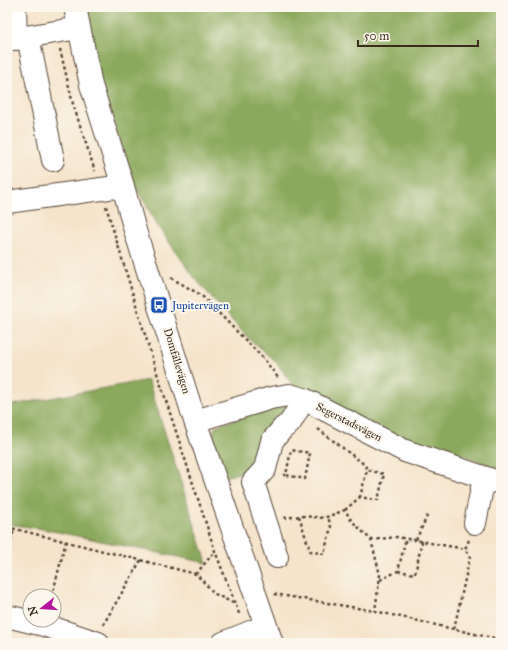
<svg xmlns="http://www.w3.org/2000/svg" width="508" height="650" font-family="'IM FELL Great Primer',serif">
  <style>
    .forest { fill: #8ba95c; stroke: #636a3d }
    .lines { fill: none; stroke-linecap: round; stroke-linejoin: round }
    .minor-casing { stroke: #574638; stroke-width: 24 }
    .path { stroke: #574638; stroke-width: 2.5; stroke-dasharray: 3 3; stroke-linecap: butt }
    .minor { stroke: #fff; stroke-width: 22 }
    .labels { text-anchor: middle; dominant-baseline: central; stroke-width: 4; stroke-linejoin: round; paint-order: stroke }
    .transit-label { font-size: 11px; fill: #164399; stroke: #fbf7ec; text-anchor: start }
    .street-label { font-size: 11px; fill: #3b2a1e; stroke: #fbf7ec }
  </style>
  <rect width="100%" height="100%" fill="#fbf7ec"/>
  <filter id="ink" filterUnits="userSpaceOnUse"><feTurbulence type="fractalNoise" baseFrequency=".025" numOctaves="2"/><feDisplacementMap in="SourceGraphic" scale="8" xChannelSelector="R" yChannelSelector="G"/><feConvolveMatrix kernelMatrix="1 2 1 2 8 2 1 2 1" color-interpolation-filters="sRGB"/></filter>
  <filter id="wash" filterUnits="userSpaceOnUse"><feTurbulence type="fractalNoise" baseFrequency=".012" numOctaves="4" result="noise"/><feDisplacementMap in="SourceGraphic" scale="16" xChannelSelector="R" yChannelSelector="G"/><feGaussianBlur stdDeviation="0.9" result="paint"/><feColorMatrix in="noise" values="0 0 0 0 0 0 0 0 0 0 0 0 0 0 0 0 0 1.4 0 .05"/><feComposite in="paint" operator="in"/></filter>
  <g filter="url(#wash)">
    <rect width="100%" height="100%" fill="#f5e4cb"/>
    <!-- forest -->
    <path class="forest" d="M87 7H501V470L466 456 401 440 293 386 276 362 250 340 225 313 194 277 159 228 135 186 103 92 91 41Z
      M148 380 207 563 43 529 7 524V406Z
      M284 404 289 407 257 468 225 477 212 434 216 426Z"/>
  </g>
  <g filter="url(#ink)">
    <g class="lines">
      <defs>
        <path id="minor" d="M15 7 16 39
          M75 7 91 85 123 186 134 227 195 421 272 643
          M28 37 53 160
          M7 40 79 28
          M7 202 123 186
          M195 421 271 398 289 395 304 399 405 451 501 483
          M475 523 484 478
          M277 557 253 482 265 469 272 441 283 428 290 423 304 399
          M7 616 44 625 98 643
          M223 643 265 626"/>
      </defs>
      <!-- minor casing -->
      <use href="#minor" class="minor-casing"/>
      <!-- path -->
      <path class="path" d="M60 49 73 104 95 171
        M106 206 154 364 215 551 240 616
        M171 278 201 295 264 359 279 379
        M318 429 365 465 367 470 384 474 378 500 360 497 367 470
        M283 475H286L291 450 310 453 305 479 286 475
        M345 510 360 497
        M299 516 310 551 324 554 331 527 328 517
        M284 518 302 516 324 518 345 510 351 520 371 540 380 575 375 611
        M7 527 196 574 215 594 237 605
        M371 540 397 537 465 549 469 540
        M416 540 428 514
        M7 558 14 529
        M398 571 415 574 422 541
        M196 574 215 551
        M380 580 398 571 406 538
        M274 594 375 611 501 640
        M52 596 66 541
        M103 625 141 560
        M454 629 470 557 465 549"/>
      <!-- minor -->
      <use href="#minor" class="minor"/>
    </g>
  </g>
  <!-- icons -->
  <defs>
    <symbol id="bus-square" viewBox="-11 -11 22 22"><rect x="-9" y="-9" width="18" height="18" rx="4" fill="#1a4fb4" stroke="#fbf7ec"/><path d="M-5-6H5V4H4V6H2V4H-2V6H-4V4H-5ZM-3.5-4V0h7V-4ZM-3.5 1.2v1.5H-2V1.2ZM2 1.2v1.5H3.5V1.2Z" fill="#fff"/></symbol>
  </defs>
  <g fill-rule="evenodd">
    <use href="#bus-square" x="149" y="295" width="20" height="20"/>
  </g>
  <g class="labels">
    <!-- transit labels -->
    <g class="transit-label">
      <text x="172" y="305">Jupitervägen</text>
    </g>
    <!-- street labels -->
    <g class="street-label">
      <text transform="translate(177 361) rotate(73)">Domfällevägen</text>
      <text transform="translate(349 422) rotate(27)">Segerstadsvägen</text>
    </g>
  </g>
  <!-- margin -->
  <rect width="508" height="650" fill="none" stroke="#fbf7ec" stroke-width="24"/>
  <!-- north arrow -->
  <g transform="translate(42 608) rotate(253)"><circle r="19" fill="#fbf7ec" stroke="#aea59a"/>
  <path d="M0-3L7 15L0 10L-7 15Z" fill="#b5179e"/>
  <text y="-6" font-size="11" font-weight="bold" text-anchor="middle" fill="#3b2a1e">N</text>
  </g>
  <!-- scale -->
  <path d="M358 40v6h120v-6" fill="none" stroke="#3b2a1e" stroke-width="2"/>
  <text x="364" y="40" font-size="12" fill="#3b2a1e" stroke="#fbf7ec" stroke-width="3" paint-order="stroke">50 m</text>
</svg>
